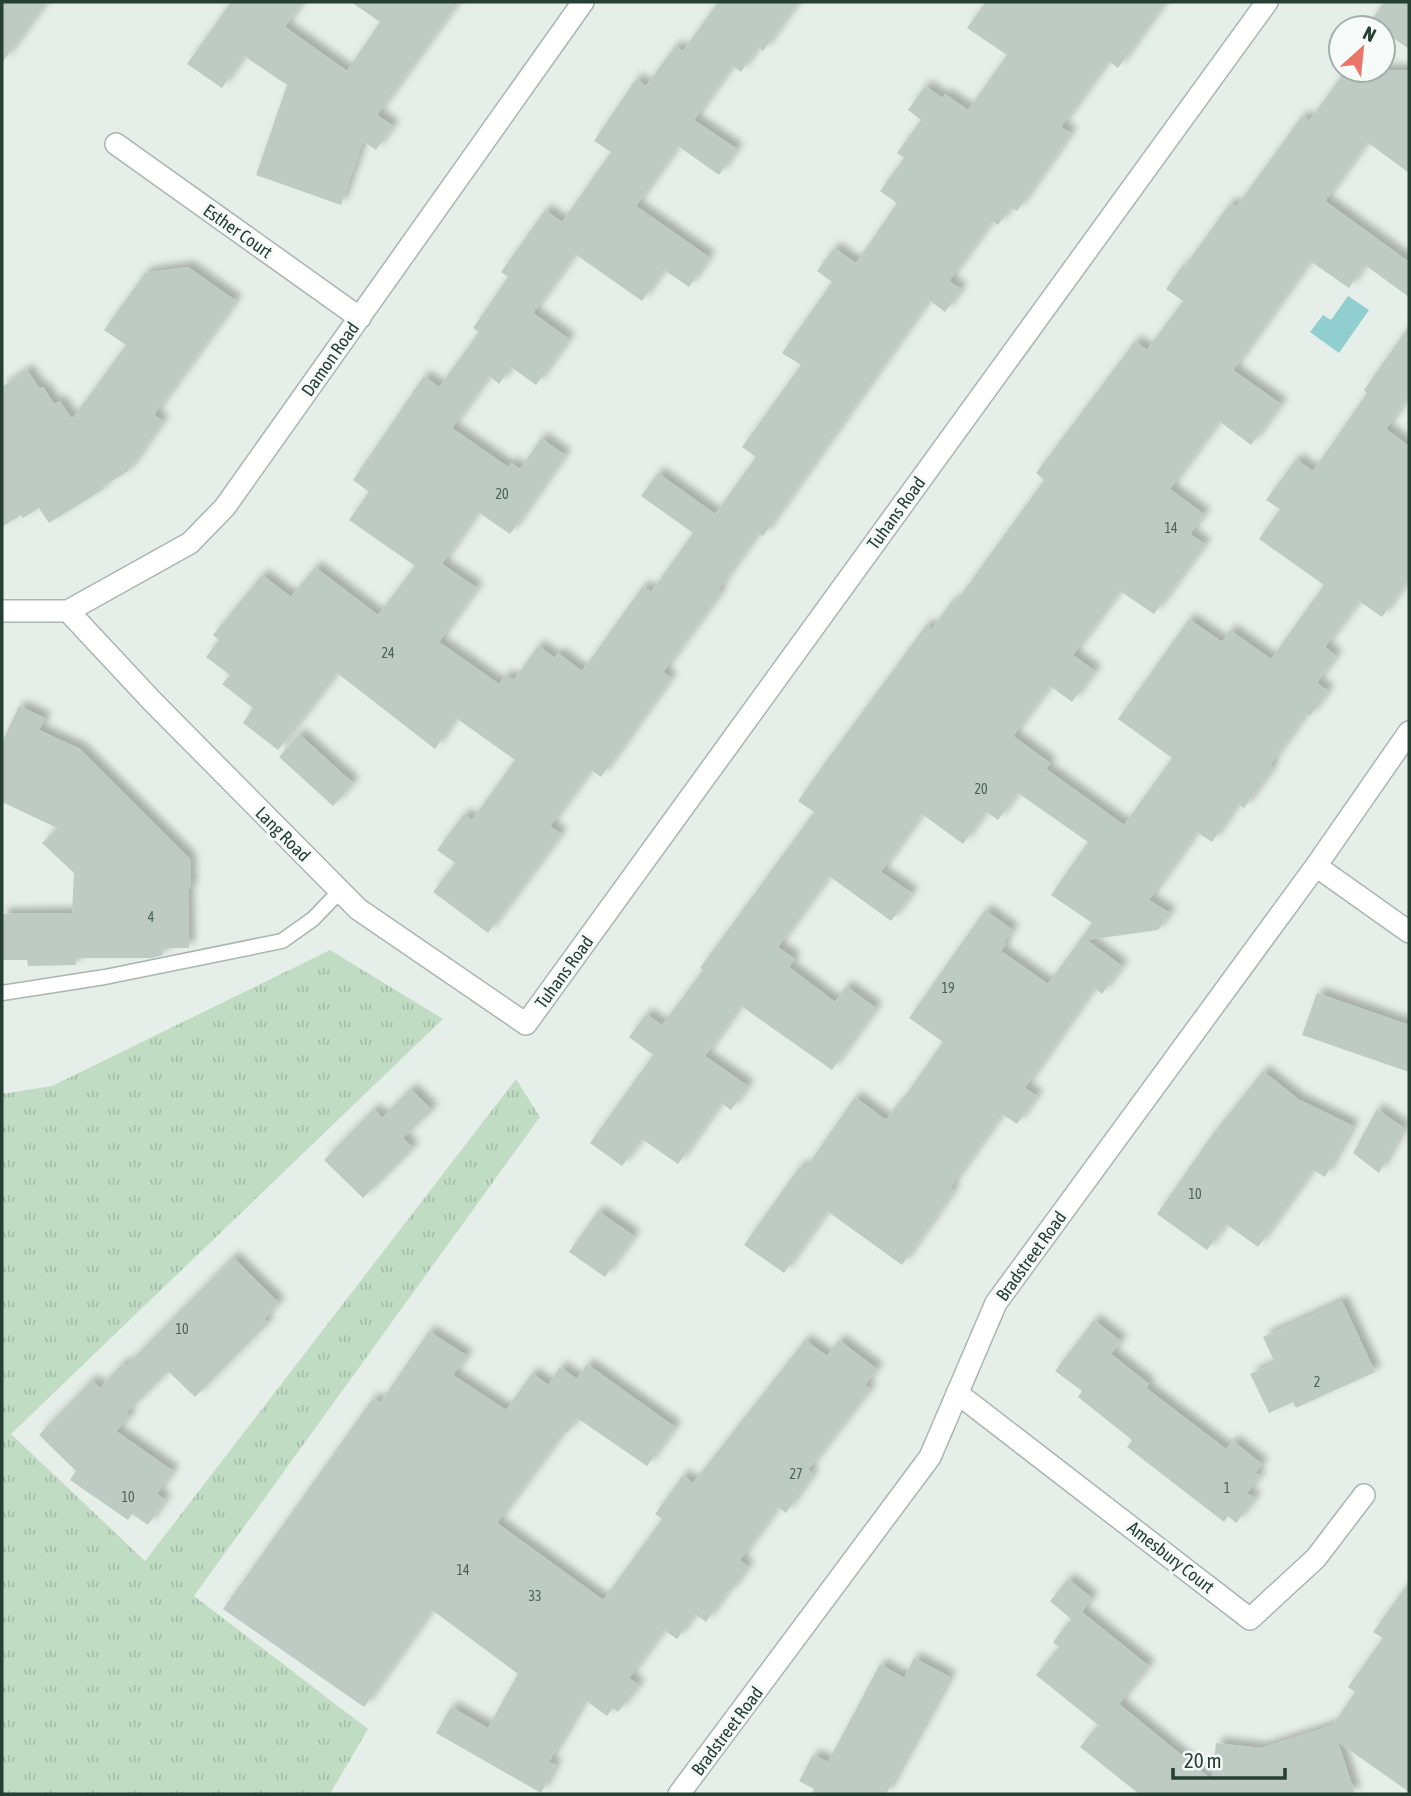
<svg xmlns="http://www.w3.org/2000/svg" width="1411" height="1796" font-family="'Asap Condensed',sans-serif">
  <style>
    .park { fill: url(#park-tufts) }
    .water { fill: #91cecf }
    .building { fill: #becbc4; filter: url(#shadow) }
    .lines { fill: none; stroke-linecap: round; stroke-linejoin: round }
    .service-casing { stroke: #a8b6af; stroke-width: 17 }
    .minor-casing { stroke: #a8b6af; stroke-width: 24 }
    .service { stroke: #fff; stroke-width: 14 }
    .minor { stroke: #fff; stroke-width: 21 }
    .labels { text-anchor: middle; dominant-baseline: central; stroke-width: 6; stroke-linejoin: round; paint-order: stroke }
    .number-label { font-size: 14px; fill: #4b6258 }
    .street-label { font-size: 18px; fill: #253f34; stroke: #f6faf8 }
  </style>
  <defs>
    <pattern id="park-tufts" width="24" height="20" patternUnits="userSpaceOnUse" patternTransform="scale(1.75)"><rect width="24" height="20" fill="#c0ddc4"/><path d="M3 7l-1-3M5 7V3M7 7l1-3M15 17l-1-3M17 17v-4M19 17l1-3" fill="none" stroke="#a5bfa9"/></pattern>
    <filter id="shadow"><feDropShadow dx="6" dy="-6" stdDeviation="3.5" flood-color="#0004"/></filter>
  </defs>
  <rect width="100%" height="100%" fill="#e6eee9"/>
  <!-- park -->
  <path class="park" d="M330 950 443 1019 11 1434 145 1561 516 1079 540 1117 194 1596 368 1729 330 1794H2V1094L52 1086Z"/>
  <!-- water -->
  <path class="water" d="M1348 296 1369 310 1339 353 1310 332 1323 315 1331 320Z"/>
  <!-- building -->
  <path class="building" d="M2 2H46L2 63Z
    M231 2H302L285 27 347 71 380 22 351 2H458L377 115 393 126 376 150 363 141 341 205 256 175 287 85 244 56 222 88 187 64Z
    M718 2H798L763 51 758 47 741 72 732 66 694 120 737 149 719 175 678 146 636 206 709 257 689 287 664 270 642 301 575 254 533 313 569 339 536 385 511 367 499 384 489 376 452 428 508 467 511 463 520 469 541 438 565 455 510 534 478 512 442 564 477 588 439 642 499 684 506 675 514 680 538 646 555 658 558 653 582 671 643 586 651 592 693 533 641 496 658 473 715 514 756 457 742 447 801 365 782 353 832 282 817 271 834 248 856 263 897 203 880 191 904 158 897 153 921 120 908 110 925 86 943 98 945 94 968 110 1007 55 967 28 986 2H1165L1118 68 1108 61 1061 127 1071 133 1017 211 1011 207 998 225 992 221 949 281 961 289 945 312 929 300 763 536 758 533 718 590 721 592 663 672 671 678 601 777 591 770 550 826 561 834 488 933 433 892 455 863 437 850 464 814 472 820 515 760 456 718 435 749 337 673 278 750 243 723 253 708 222 684 230 675 206 657 219 640 213 635 262 575 291 597 315 567 378 615 415 566 349 520 369 492 353 480 424 376 439 387 479 332 473 328 508 277 501 272 545 210 562 222 611 152 594 141 636 79 646 86 675 46 683 51Z
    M1384 2H1409V49L1383 31V28L1370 22Z
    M1346 70H1409V173L1367 142 1325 201 1409 262V297L1365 265 1349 288 1310 261 1233 370 1281 404 1251 445 1219 421 1170 489 1204 514 1190 534 1205 544 1154 614 1120 591 1073 655 1095 671 1072 702 1050 686 1013 736 1050 763 1046 769 1124 825 1172 758 1118 719 1189 619 1222 642 1230 630 1271 659 1324 585 1259 539 1280 509 1266 500 1296 459 1313 471 1367 393 1364 390 1409 326V396L1386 429 1409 446V578L1382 617 1359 601 1325 647 1336 656 1317 683 1328 691 1310 716 1306 714 1270 765 1273 768 1244 808 1238 804 1212 842 1197 832 1149 900 1170 913 1158 930 1087 940 1122 966 1102 994 1094 988 1025 1088 1037 1096 1017 1124 1002 1114 950 1188 954 1190 902 1265 827 1211 784 1273 744 1245 800 1166 805 1169 855 1097 886 1120 899 1102 900 1103 943 1042 909 1018 985 910 1013 930 1004 942 1006 944 1001 951 1048 984 1092 923 1051 895 1088 842 1018 793 998 820 986 812 963 844 922 814 881 872 912 893 891 921 829 876 778 947 795 959 789 967 835 1002 846 986 876 1008 832 1070 741 1006 705 1056 748 1086 731 1110 721 1103 678 1164 642 1139 622 1166 590 1143 653 1055 629 1037 646 1014 662 1025 703 970 700 968 814 812 798 801 827 760 927 624 932 629 952 601 955 603 1044 480 1036 473 1135 341 1147 350 1183 301 1166 289 1183 265 1185 266 1230 203 1236 207 1302 116 1309 121Z
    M188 267 236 301 154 415 163 421 128 471 102 487 105 488 49 523 39 508 23 518 21 515 2 527V387L27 370 40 389 43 387 54 404 60 401 72 419 126 345 104 330 145 273Z
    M19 706 45 718 39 730 80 749 190 859 191 889H188L189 948H162L163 955 152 958H76V965L28 966 27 960H2V914L72 913 74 873 42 843 57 828 2 802V742Z
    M299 734 353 783 333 806 279 757Z
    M1317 993 1409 1025V1072L1302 1035Z
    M1263 1071 1298 1099 1353 1126 1325 1177 1313 1170 1258 1247 1226 1224 1207 1250 1157 1214 1212 1135Z
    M411 1089 432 1110 403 1138 413 1148 363 1198 324 1160 374 1109 382 1118Z
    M1377 1109 1404 1128 1379 1173 1353 1153Z
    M598 1211 634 1236 605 1277 569 1252Z
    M233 1257 279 1303 264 1319 268 1323 195 1397 168 1371 126 1413 130 1417 116 1431 173 1471 157 1494 165 1500 148 1525 132 1514 128 1520 70 1480 76 1471 39 1435 92 1380 100 1388 123 1363 126 1366Z
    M1342 1301 1375 1372 1296 1408 1293 1402 1269 1413 1250 1374 1275 1363 1263 1337Z
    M1094 1320 1121 1341 1111 1354 1149 1384 1146 1388 1226 1449 1233 1441 1262 1464 1255 1473 1260 1476 1247 1493 1255 1498 1236 1523 1228 1516 1224 1522 1127 1447 1132 1440 1078 1397 1082 1391 1055 1371Z
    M429 1331 467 1356 453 1375 506 1410 532 1373 548 1385 560 1367 577 1379 587 1364 675 1427 647 1466 577 1418 567 1433 564 1431 497 1523 603 1600 662 1519 655 1514 683 1475 693 1483 805 1340 827 1356 839 1340 877 1369 865 1385 870 1389 808 1470 813 1474 786 1513 778 1507 740 1560 748 1567 730 1592 728 1591 706 1622 695 1614 677 1639 664 1630 629 1678 639 1685 618 1712 613 1708 607 1716 585 1700 549 1762 556 1765 541 1793 436 1733 451 1707 488 1728 518 1674 432 1610 364 1707 223 1609 373 1398 380 1403Z
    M1068 1579 1092 1598 1082 1612 1149 1666 1119 1704 1212 1780 1216 1743 1261 1748 1333 1725 1355 1692 1348 1687 1383 1638 1373 1632 1409 1582V1792L1338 1742 1355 1794H1139L1080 1747 1098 1725 1036 1675 1059 1647 1053 1642 1071 1619 1050 1601Z
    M914 1658 950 1677 886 1794H811L814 1789 799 1781 813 1755 828 1762 880 1664 904 1678Z"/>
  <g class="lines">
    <defs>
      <path id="service" d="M2 993 105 977 282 941 313 919 340 891"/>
      <path id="minor" d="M116 144 360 318
        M2 611H68L190 543 225 507 583 2
        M68 611 152 701 358 909 526 1024 1267 2
        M1316 866 1409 932
        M957 1393 1250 1619 1316 1558 1364 1495
        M679 1794 930 1457 996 1303 1316 866 1409 732"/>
    </defs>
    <!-- service casing -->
    <use href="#service" class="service-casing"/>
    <!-- minor casing -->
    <use href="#minor" class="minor-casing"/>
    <!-- service -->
    <use href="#service" class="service"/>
    <!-- minor -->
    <use href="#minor" class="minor"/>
  </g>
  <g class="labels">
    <!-- number labels -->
    <g class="number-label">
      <text x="502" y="494">20</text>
      <text x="1171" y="528">14</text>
      <text x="388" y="653">24</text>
      <text x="981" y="789">20</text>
      <text x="151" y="917">4</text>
      <text x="948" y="988">19</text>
      <text x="1195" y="1194">10</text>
      <text x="182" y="1329">10</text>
      <text x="1317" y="1382">2</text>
      <text x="796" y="1474">27</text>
      <text x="1227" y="1488">1</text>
      <text x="128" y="1497">10</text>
      <text x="463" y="1570">14</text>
      <text x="535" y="1596">33</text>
    </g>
    <!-- street labels -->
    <g class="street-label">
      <text transform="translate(238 231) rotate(35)">Esther Court</text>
      <text transform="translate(330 359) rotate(-55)">Damon Road</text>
      <text transform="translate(896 513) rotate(-54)">Tuhans Road</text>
      <text transform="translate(283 834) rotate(45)">Lang Road</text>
      <text transform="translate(564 972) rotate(-54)">Tuhans Road</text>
      <text transform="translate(1031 1256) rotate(-54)">Bradstreet Road</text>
      <text transform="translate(1171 1557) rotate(38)">Amesbury Court</text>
      <text transform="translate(727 1731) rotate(-53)">Bradstreet Road</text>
    </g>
  </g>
  <!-- border -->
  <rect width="1411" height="1796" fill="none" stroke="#253f34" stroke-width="7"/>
  <!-- north arrow -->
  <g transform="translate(1362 49) rotate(27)"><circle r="33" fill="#f6faf8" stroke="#a2afaa" stroke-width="2"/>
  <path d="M0-5L12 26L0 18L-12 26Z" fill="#ea7467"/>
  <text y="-10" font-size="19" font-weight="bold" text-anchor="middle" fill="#253f34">N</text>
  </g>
  <!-- scale -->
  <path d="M1173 1768v10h112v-10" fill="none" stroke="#253f34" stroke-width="3.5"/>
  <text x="1184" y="1768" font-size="21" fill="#253f34" stroke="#f6faf8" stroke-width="5" paint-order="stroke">20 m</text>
</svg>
